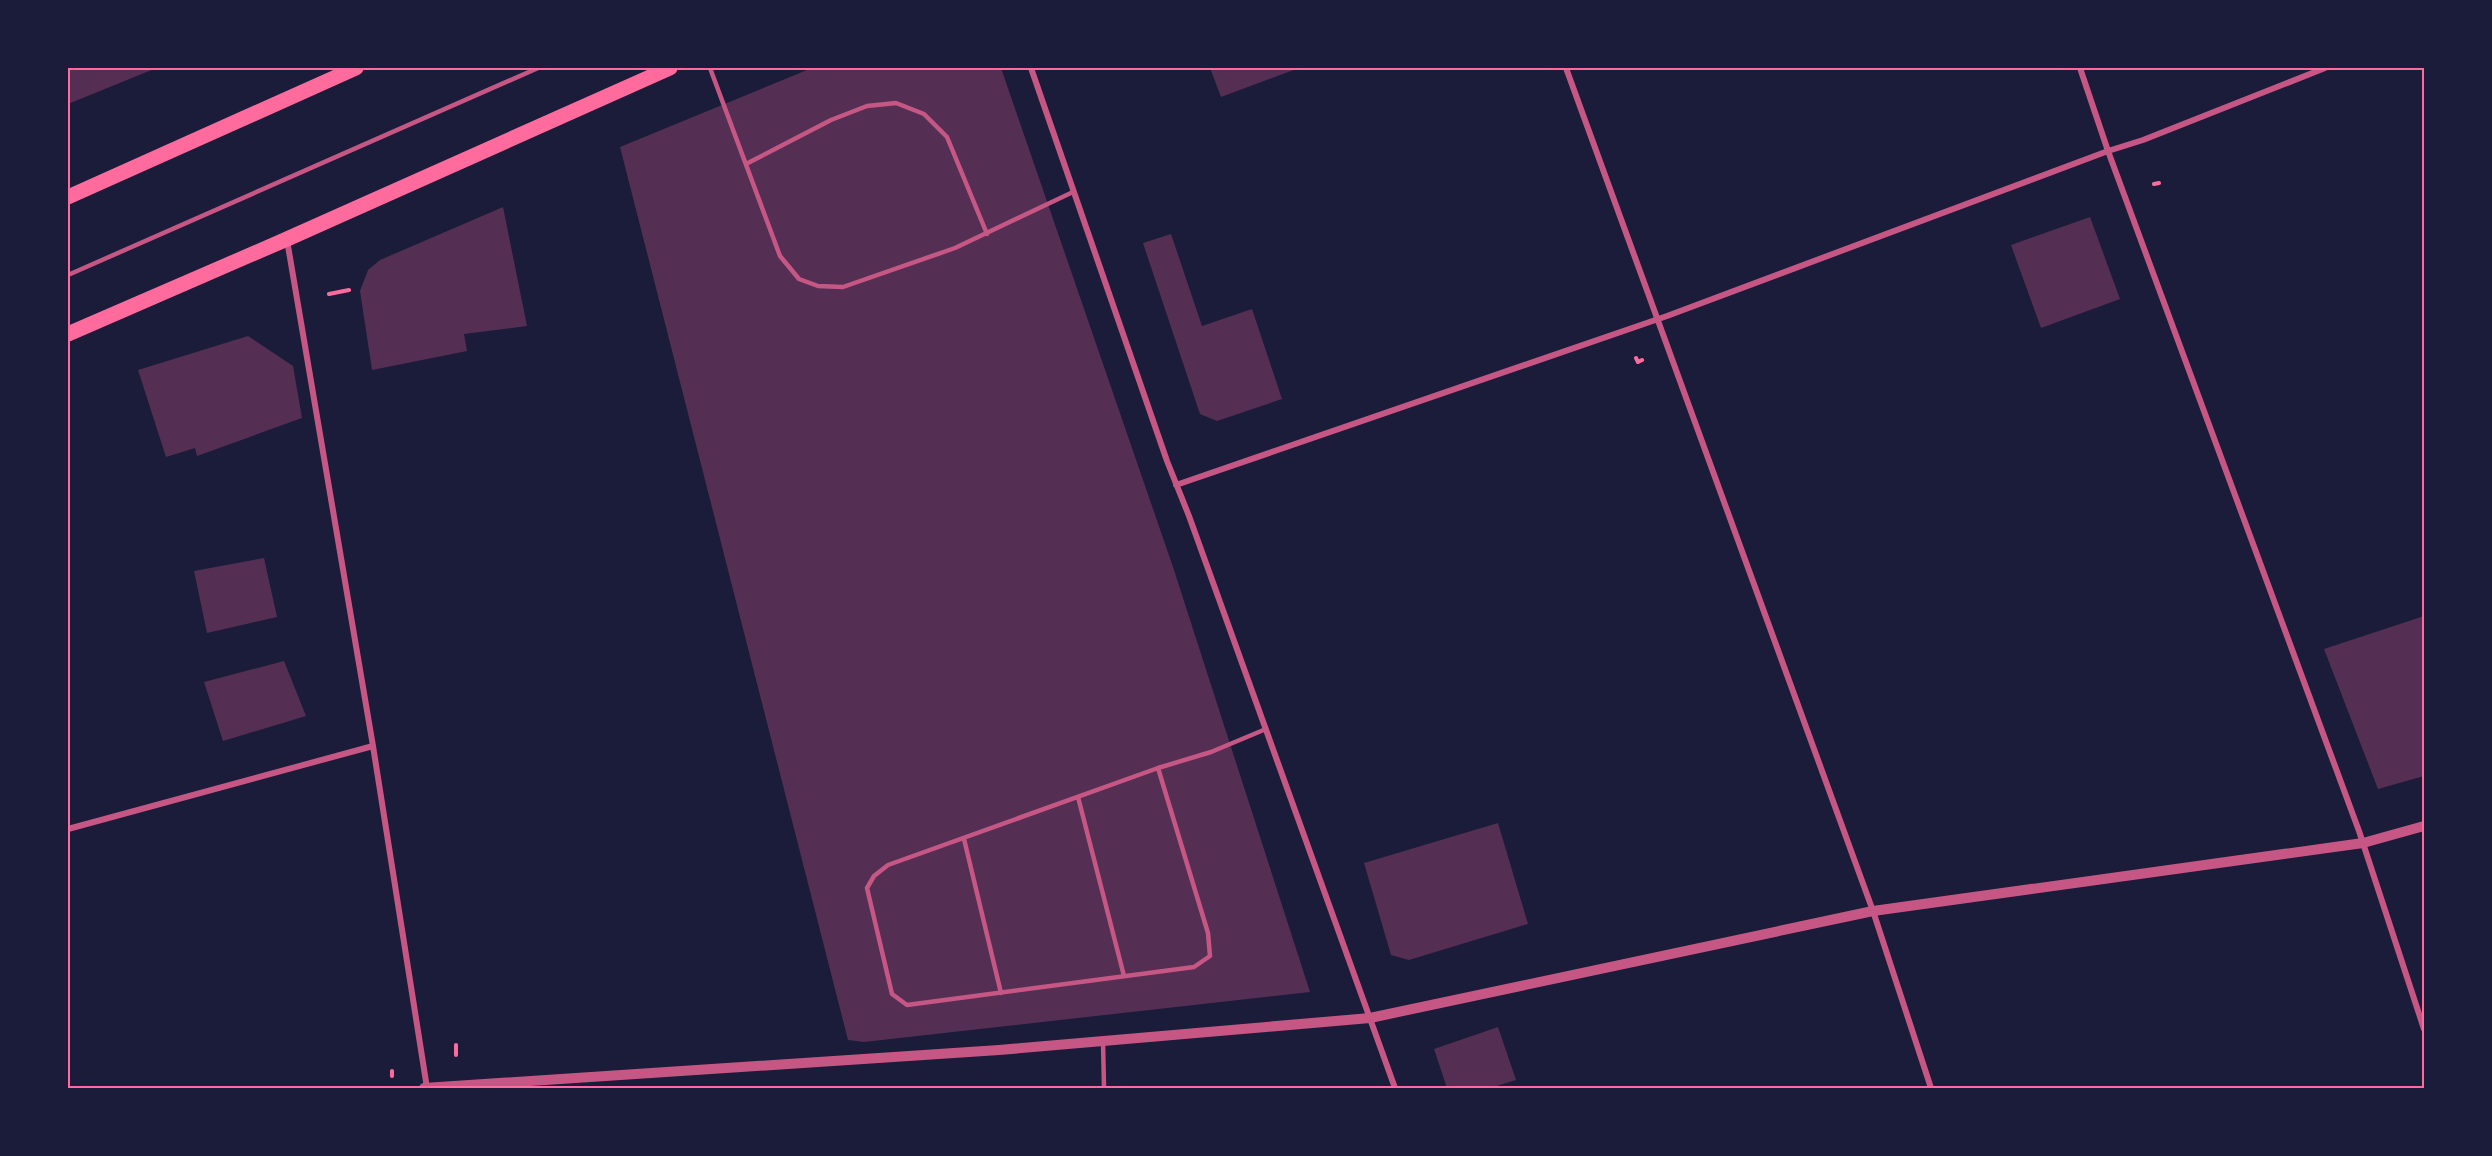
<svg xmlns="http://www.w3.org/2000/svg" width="2492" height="1156" font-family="'Open Sans',sans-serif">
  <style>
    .building { fill: #542f53 }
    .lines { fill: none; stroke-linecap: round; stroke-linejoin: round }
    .path { stroke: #ff6b9d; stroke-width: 4 }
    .service { stroke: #c65784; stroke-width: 4.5 }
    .minor { stroke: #c65784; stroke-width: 6 }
    .tertiary { stroke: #c65784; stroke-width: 10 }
    .primary { stroke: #ff6b9d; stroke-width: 15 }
    .neatline { fill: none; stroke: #ff6b9d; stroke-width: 2 }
  </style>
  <rect width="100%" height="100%" fill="#1b1b3a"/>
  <!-- building -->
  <path class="building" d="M68 68H153L154 69 68 104Z
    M812 68H1001L1173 567 1310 992 864 1042 848 1040 620 147Z
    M1210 68H1299L1221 97Z
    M503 207 527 326 464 334 467 351 372 370 360 291 368 270 380 260Z
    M2090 217 2120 299 2041 328 2011 245Z
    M1171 234 1202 326 1252 309 1282 399 1217 421 1200 414 1143 243Z
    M248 336 293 366 302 418 197 456 195 448 166 457 138 370Z
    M264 558 277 617 207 633 194 571Z
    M2424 616V776L2378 789 2324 649Z
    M284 661 306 716 223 741 204 682Z
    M1498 823 1528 924 1409 960 1391 955 1364 863Z
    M1498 1027 1516 1080 1490 1088H1447L1434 1049Z"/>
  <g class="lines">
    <!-- path -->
    <path class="path" d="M2154 184 2159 183
      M329 294 349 290
      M1636 358 1638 362 1642 360
      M456 1045V1055
      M392 1071V1076"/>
    <!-- service -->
    <path class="service" d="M710 68 780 256 799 279 818 286 843 287 955 248 1073 192
      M746 164 831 120 867 106 896 103 924 114 947 137 987 234
      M68 275 538 68
      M1158 768 1208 933 1210 956 1194 967 907 1005 892 994 867 888 874 876 888 865 1158 768 1211 752 1266 729
      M1078 797 1124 976
      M964 839 1001 993
      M1103 1041 1104 1088"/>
    <!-- minor -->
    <path class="minor" d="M1031 68 1167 461 1189 516 1395 1088
      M1566 68 1873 911 1931 1088
      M2080 68 2108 151 2359 831 2424 1029
      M287 240 373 746 427 1088
      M1176 485 1667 316 2108 151 2143 140 2325 68
      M68 829 373 746"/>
    <!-- tertiary -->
    <path class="tertiary" d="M424 1088 999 1050 1370 1018 1873 911 2363 843 2424 826"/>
    <!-- primary -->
    <path class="primary" d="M68 197 356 68
      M68 334 287 239 670 68"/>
  </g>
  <!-- border -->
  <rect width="2492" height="1156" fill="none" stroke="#1b1b3a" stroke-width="138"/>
  <rect x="69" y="69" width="2354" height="1018" class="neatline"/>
</svg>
